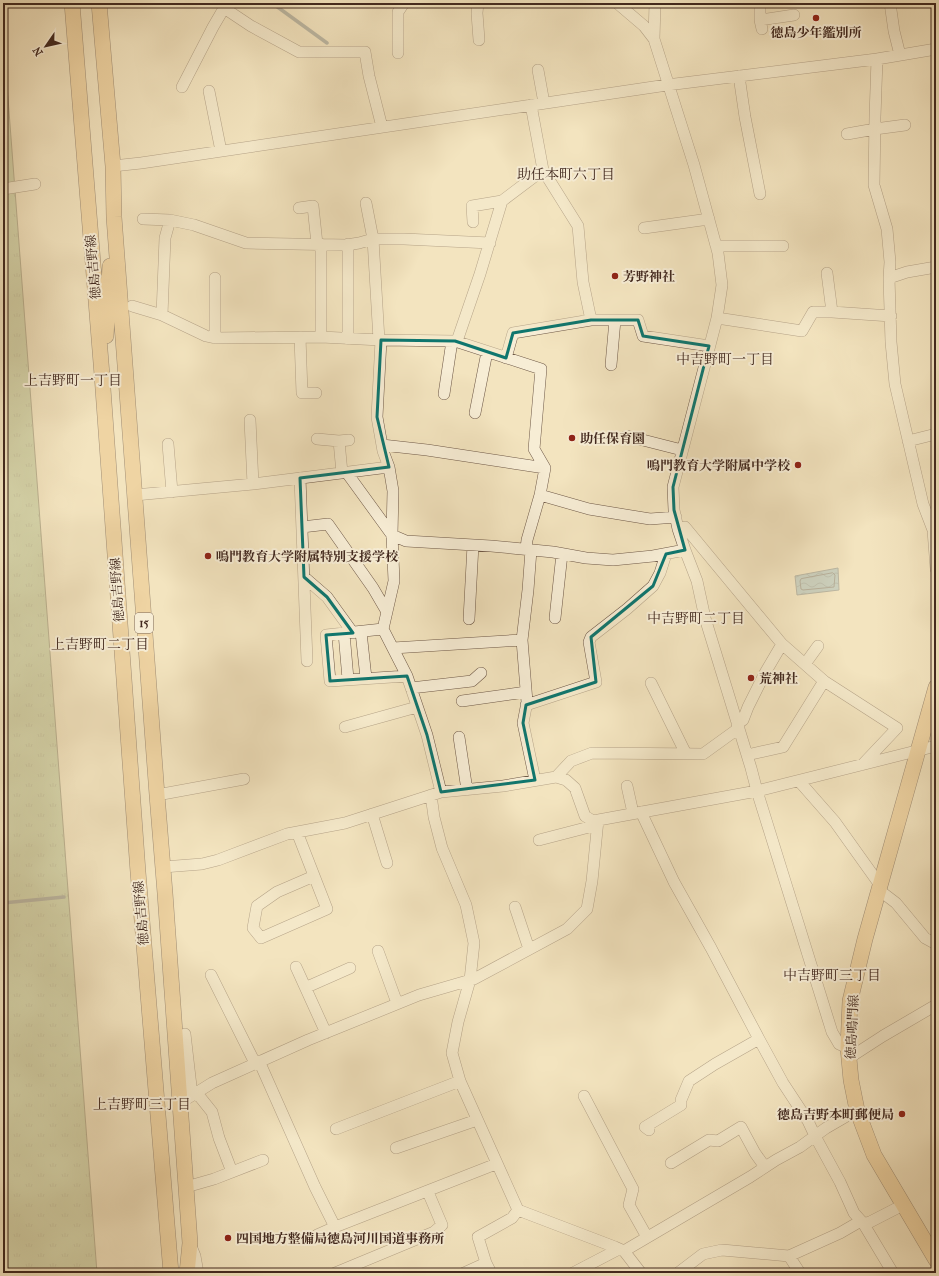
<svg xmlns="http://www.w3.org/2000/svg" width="939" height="1276" font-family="'IM FELL French Canon','Noto Serif JP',serif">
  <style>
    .park { fill: url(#park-tufts); stroke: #7c775a }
    .water { fill: url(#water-waves); stroke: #7b817e }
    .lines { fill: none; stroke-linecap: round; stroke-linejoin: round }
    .shore { stroke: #72726e; stroke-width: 1 }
    .stream { stroke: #7b817e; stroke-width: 3.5 }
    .minor-casing { stroke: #6e5847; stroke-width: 12 }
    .major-casing { stroke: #42291f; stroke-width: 16 }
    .minor { stroke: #f7edd5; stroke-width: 11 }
    .major { stroke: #eac280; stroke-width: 15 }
    .marked { fill: none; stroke: #0f766e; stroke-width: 3; stroke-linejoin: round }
    .poi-dot { fill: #8f2418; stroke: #f7edd5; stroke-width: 1.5 }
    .labels { text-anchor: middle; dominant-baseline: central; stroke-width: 4; stroke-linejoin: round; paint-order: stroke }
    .shield { fill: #f7edd5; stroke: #786456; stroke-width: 1 }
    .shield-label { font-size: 12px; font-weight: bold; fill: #42291f }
    .poi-label { font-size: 13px; font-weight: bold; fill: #42291f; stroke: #f7edd5; text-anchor: start }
    .street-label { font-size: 13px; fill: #42291f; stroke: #f7edd5 }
    .neighbourhood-label { font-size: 14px; fill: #42291f; stroke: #f7edd5 }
  </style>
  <defs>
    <pattern id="park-tufts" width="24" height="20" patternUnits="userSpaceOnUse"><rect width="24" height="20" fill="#b6c595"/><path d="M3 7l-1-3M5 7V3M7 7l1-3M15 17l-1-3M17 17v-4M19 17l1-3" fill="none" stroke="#9ea980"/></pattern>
    <pattern id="water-waves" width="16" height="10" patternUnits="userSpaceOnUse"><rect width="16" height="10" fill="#a1bbbd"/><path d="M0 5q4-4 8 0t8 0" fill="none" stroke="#859899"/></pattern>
  </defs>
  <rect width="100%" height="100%" fill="#f3e4bf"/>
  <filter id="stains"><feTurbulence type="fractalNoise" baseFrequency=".005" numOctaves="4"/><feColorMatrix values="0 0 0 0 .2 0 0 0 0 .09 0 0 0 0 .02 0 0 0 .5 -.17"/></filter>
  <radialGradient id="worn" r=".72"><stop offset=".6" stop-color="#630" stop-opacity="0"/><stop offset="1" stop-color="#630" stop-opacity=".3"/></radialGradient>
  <!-- park -->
  <path class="park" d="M3 32 97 1273H3Z"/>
  <!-- water -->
  <path class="water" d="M838 568 839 590 797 595 795 576Z"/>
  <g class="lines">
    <!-- shore -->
    <path class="shore" d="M833 573 835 575 834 587 803 590 801 589 800 581 801 579Z"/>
    <!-- stream -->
    <path class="stream" d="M272 3 327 43
      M3 903 64 897"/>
    <defs>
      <path id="minor" d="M478 3 477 13 479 40
        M617 3 644 26 654 39 694 165 718 253 722 285 717 318 673 487 674 510 678 529 685 550 697 581 705 618 751 768 757 791 832 1032 839 1044 848 1048
        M760 3V20L762 29
        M890 3 894 31 900 55
        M224 8 251 26 299 52H365L369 76 382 127
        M760 20 794 15
        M654 39 655 3
        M398 53V12L404 3
        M877 59 875 117 874 185 887 229 890 262 889 278 891 342 895 384 923 504 933 530 936 569
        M538 70 544 103
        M739 76 745 117 760 194
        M182 87 213 27 227 3
        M209 91 221 151
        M847 134 875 129 905 125
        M113 166 141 163 667 85 877 59 936 49
        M543 170 578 226 583 282 591 320
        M3 189 35 184
        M366 203 373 239H404L490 243
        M299 208 313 206 317 244
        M143 219 170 220 194 225 246 243 346 245 359 243 373 239 379 340
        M473 222 472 206 502 201
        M644 228 709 219
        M321 244V337
        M716 246H783
        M827 273 832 312
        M889 278 907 272 936 267
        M132 306 162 315 206 336 215 338 321 337 381 340 455 341 541 369 534 449 545 468 540 495 527 540 526 549
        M162 315 165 238 170 220
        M717 318 802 331 813 312H832L891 316
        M300 337 302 393H316
        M215 338V278
        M348 339V244
        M457 341 480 274 502 201 543 170 531 105
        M506 358 513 333 591 320H638L643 336 709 346
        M611 365 615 320
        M444 394 452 341
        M475 413 487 352
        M250 420 253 484
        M627 436 682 450
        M317 439 339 441 349 440
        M339 441 342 473
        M908 441 936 434
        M168 444 172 492
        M382 445 427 450 545 468
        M347 473 392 535 393 491 389 467
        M300 478 307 661
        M135 495 253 484 389 467 383 451 377 417 381 340
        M540 495 589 509 650 519 676 517
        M302 527 328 524 373 588 387 612
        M678 529 685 527 782 644 824 681 897 728 862 765
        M531 550 528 590 522 640 527 702 523 723 535 780
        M304 577 327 597 353 633
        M555 618 562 554
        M469 619 473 545
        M383 629 326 635 330 681 407 676
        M361 632 366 678
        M344 633 348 679
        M393 648 522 640
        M805 664 818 646
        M651 683 686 754
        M411 688 472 681 481 673
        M462 701 526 692
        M526 705 596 682 589 642 591 637 627 609 653 586 660 573 666 554
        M737 724 743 720 748 707 765 673 782 644
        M345 727 417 707
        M459 737 467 790
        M747 755 783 747 824 681
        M556 777 571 761 592 753 703 754 739 728
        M799 781 835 822 880 885
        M627 786 633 813
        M441 792 427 735 407 676 383 629 394 581 392 535 406 541 491 546 553 552 586 558 613 560 653 556 685 550
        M157 795 244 779
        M431 795 434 817 442 848 466 905 474 943 470 980 458 1022 452 1053 460 1081 518 1210 615 1247 624 1251 750 1177 776 1160 800 1147 815 1136 808 1121 783 1083 759 1039 711 948 674 882 641 812
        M372 814 387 863
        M297 832 327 909 261 938 253 928 257 906 277 892 314 876
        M539 840 597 825
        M163 867 202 864 218 860 287 834 345 823 441 792 503 786 556 777 566 780 575 788 585 816 593 821 757 791 936 746
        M879 890 896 903 925 938 936 944
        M515 907 529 949
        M378 951 397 1003
        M296 967 326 1033
        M211 975 255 1063
        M307 987 350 968
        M185 1034 192 1095
        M849 1058 883 1036 936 1005
        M259 1061 315 1187 335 1227 496 1164
        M194 1094 200 1097 212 1112 219 1138 232 1172
        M584 1096 633 1189 629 1205 647 1237
        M180 1103 212 1083 308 1040 419 995 474 979 567 929 587 909 592 881 598 820
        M857 1110 826 1128 815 1136 840 1182 854 1213 863 1223 893 1273
        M336 1129 460 1081
        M649 1130 645 1127 681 1105V1100L689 1081 715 1064 759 1039
        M396 1148 477 1120
        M671 1163 709 1140 718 1141 741 1127 755 1153 765 1167
        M186 1187 214 1179 263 1160
        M317 1235 335 1227
        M191 1246 195 1256 198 1273
        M624 1251 641 1273
        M789 1256 800 1273
        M335 1273 434 1232 442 1225 428 1192
        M464 1273 486 1263
        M491 1273 486 1263 478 1237 512 1218 518 1210
        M573 1273 619 1249
        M678 1273 703 1254 722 1250 789 1256 840 1233 859 1222 868 1223 903 1205"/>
      <path id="major" d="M72 3 102 375 138 872 171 1273
        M99 3 113 166 114 217 157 795 165 893 190 1243 187 1273
        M106 336 110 266
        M936 687 865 939 850 1001 848 1048 851 1080 857 1110 874 1155 936 1260"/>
    </defs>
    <!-- minor casing -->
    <use href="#minor" class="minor-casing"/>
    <!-- major casing -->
    <use href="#major" class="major-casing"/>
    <!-- minor -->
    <use href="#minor" class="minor"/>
    <!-- major -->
    <use href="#major" class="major"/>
  </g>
  <!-- marked area -->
  <path d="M0 0H939V1276H0ZM591 320H638L643 336 709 346 673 487 674 510 685 550 666 554 653 586 591 637 596 682 526 705 523 723 535 780 441 792 427 735 407 676 330 681 326 635 353 633 327 597 304 577 300 478 389 467 377 417 381 340 455 341 506 358 513 333Z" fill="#f3e4bf" fill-opacity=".55" fill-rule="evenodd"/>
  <path class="marked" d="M591 320H638L643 336 709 346 673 487 674 510 685 550 666 554 653 586 591 637 596 682 526 705 523 723 535 780 441 792 427 735 407 676 330 681 326 635 353 633 327 597 304 577 300 478 389 467 377 417 381 340 455 341 506 358 513 333Z"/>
  <!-- markers -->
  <g class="poi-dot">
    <circle cx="816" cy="18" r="4"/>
    <circle cx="615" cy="276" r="4"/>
    <circle cx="572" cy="438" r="4"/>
    <circle cx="798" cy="465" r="4"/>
    <circle cx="208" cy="556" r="4"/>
    <circle cx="751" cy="678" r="4"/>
    <circle cx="902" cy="1114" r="4"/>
    <circle cx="228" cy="1238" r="4"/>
  </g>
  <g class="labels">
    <!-- shield labels -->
    <rect class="shield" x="135" y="613" width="18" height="20" rx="3"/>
    <g class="shield-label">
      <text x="144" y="623">15</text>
    </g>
    <!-- poi labels -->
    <g class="poi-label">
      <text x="816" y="32" text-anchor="middle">徳島少年鑑別所</text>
      <text x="623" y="276">芳野神社</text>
      <text x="580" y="438">助任保育園</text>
      <text x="790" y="465" text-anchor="end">鳴門教育大学附属中学校</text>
      <text x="216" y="556">鳴門教育大学附属特別支援学校</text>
      <text x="759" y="678">荒神社</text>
      <text x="894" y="1114" text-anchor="end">徳島吉野本町郵便局</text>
      <text x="236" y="1238">四国地方整備局徳島河川国道事務所</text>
    </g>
    <!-- street labels -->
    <g class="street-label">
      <text transform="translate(93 267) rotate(-95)">徳島吉野線</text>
      <text transform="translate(117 590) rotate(-94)">徳島吉野線</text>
      <text transform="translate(141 913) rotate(-95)">徳島吉野線</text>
      <text transform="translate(852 1027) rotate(-87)">徳島鳴門線</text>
    </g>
    <!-- neighbourhood labels -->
    <g class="neighbourhood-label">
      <text x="566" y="174">助任本町六丁目</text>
      <text x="725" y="359">中吉野町一丁目</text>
      <text x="73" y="380">上吉野町一丁目</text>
      <text x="696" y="618">中吉野町二丁目</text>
      <text x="100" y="644">上吉野町二丁目</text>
      <text x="832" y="975">中吉野町三丁目</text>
      <text x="142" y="1104">上吉野町三丁目</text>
    </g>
  </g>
  <!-- margin -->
  <rect width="939" height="1276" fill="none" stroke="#f3e4bf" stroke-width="16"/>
  <rect x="4" y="4" width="931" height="1268" fill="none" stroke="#42291f" stroke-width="2"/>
  <rect x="8" y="8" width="923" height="1260" fill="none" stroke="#42291f"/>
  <!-- north arrow -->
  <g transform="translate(46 46) rotate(236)" stroke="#f7edd5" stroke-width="3" paint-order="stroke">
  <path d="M0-3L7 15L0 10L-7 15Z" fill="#42291f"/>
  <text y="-6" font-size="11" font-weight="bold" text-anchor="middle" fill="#42291f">N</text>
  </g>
  <rect width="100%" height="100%" filter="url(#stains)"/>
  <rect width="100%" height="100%" fill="url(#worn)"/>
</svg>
